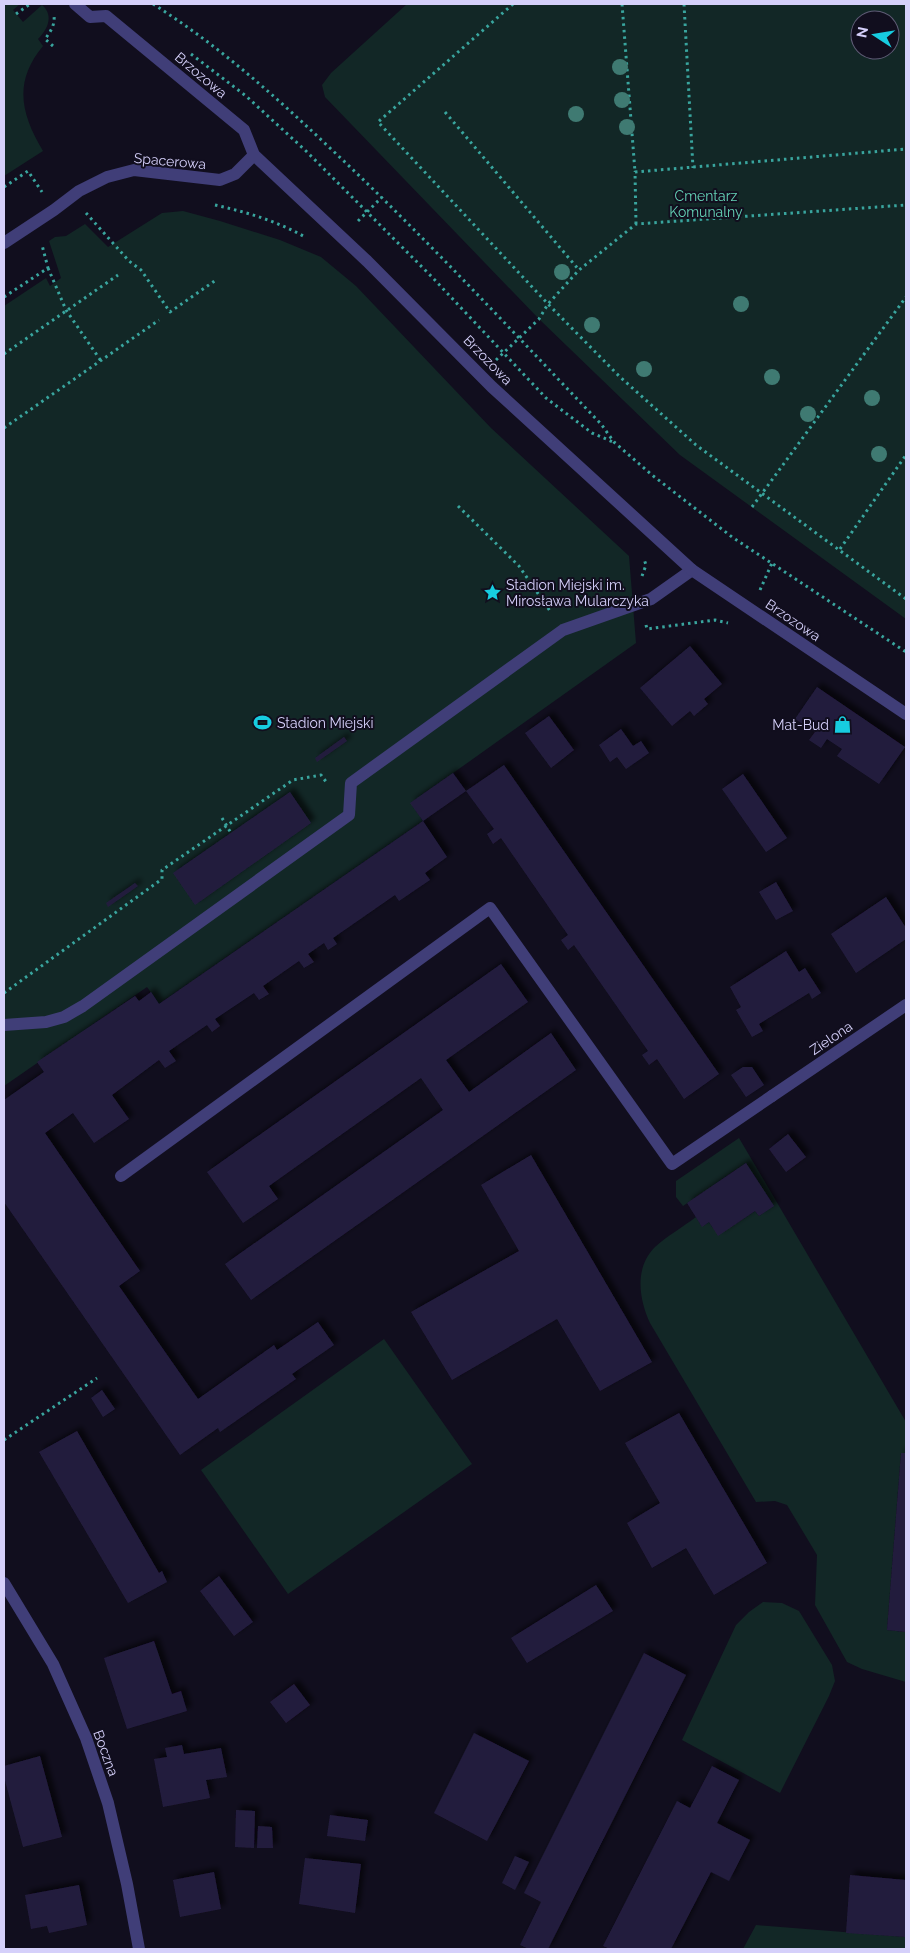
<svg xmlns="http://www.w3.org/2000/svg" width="910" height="1953" font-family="Raleway,sans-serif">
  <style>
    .green { fill: #122726; fill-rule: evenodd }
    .building { fill: #231c3d; filter: url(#shadow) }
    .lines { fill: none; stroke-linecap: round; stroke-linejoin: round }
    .path { stroke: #39a59e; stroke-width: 3; stroke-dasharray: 2.5 4; stroke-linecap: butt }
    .service { stroke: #403e78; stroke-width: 12 }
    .minor { stroke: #403e78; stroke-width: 12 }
    .tree { fill: #3f7a72 }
    .labels { text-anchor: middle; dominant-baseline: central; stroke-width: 4; stroke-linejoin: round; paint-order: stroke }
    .street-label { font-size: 14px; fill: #d5d0fa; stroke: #110e1e }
    .park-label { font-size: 14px; fill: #64d2b6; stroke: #110e1e }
    .poi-label { font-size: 14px; fill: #d5d0fa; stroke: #110e1e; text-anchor: start }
  </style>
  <defs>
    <filter id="shadow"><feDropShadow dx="4.5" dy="-4.5" stdDeviation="2.5" flood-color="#0009"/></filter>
  </defs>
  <rect width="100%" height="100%" fill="#110e1e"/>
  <!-- green -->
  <path class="green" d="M4 4H20L13 10 23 22 42 5C54 15 48 29 38 39L43 46C13 82 21 114 43 151L4 176Z
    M407 4H906V619L680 455 539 319 325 97 322 85 331 73ZM860 20H890V50H860Z
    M183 211 220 221 280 240 321 257 356 286 491 428 629 556 636 643 411 803 423 821 159 1004 147 987 4 1086V306L46 278 50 286 61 278 49 241 55 237 66 236 85 224 108 247 162 213Z
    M739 1138 906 1422V1453H901L887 1630 906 1632V1682L862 1669 847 1662 815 1605 817 1555 787 1505 775 1501 756 1502 650 1323C639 1299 634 1268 655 1247 667 1236 683 1227 696 1217L702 1226 709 1222 718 1235 755 1211 759 1216 773 1206 746 1163 683 1206 676 1197V1181Z
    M384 1339 472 1464 288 1594 201 1470Z
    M763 1602 782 1603 799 1611 832 1665 835 1681 829 1696 780 1793 682 1740 736 1625 749 1612Z
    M756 1925 906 1937V1949H743Z"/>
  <!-- building -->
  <path class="building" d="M690 646 722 684 704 699 708 704 694 716 690 711 672 726 640 688Z
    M817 687 905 747 879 784 837 756 842 749 827 739 821 748 809 740 815 732 795 719Z
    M549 716 574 750 551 768 525 733Z
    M621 729 633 746 641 741 649 753 626 769 617 757 610 762 599 745Z
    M344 737 347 741 317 762 315 758Z
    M504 765 719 1074 684 1099 657 1059 649 1065 642 1055 648 1051 574 945 568 950 561 940 568 935 501 838 493 844 487 834 494 829 466 791Z
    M453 773 466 791 423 821 410 803Z
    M743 774 787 838 766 852 722 789Z
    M290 792 311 823 195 905 173 873Z
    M423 821 447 857 425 873 430 880 399 901 395 895 333 938 337 944 328 950 324 943 308 954 314 962 304 968 299 961 263 986 269 994 259 1000 254 993 215 1019 220 1026 212 1032 207 1025 169 1051 176 1061 165 1068 159 1060 112 1095 129 1119 94 1143 73 1113 45 1133 140 1271 119 1286 198 1399 274 1345 277 1350 318 1322 334 1345 292 1374 296 1379 220 1432 218 1428 180 1455 4 1202V1100L44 1072 37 1062 135 996 139 1001 151 992 159 1004Z
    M776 882 793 911 776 920 759 892Z
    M135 883 138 886 108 907 106 903Z
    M886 897 906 928V939L856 973 831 934Z
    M786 951 799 972 805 968 821 993 812 999 809 993 759 1024 763 1031 752 1037 736 1010 741 1007 730 987Z
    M501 964 528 1002 446 1060 469 1092 551 1033 576 1070 251 1300 225 1264 443 1110 421 1078 269 1186 278 1199 243 1223 207 1172Z
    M743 1067H752L764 1085 746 1097 731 1075Z
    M788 1134 806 1157 786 1172 769 1149Z
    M531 1155 652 1362 600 1391 557 1319 452 1380 411 1312 519 1251 481 1185Z
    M746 1163 774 1206 759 1216 755 1211 718 1236 709 1222 702 1227 687 1203Z
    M102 1390 115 1409 103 1417 91 1398Z
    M679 1413 767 1563 714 1595 686 1548 652 1568 627 1523 660 1503 625 1443Z
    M77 1431 159 1573 162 1571 167 1582 128 1603 39 1452Z
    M901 1453H906V1632L887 1630Z
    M219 1576 253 1622 234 1636 200 1591Z
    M596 1585 613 1611 527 1663 511 1638Z
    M154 1641 172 1694 181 1691 187 1711 127 1729 104 1658Z
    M644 1653 686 1675 548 1949H529L520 1945 541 1902 524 1893Z
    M294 1684 310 1705 286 1723 270 1702Z
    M474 1733 529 1761 487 1841 434 1813Z
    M182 1745 184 1754 221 1748 227 1777 206 1780 210 1798 163 1807 154 1759 167 1757 165 1748Z
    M40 1756 62 1837 23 1847 4 1777V1766Z
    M712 1766 739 1780 717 1823 750 1840 729 1881 711 1872 671 1949H610L603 1946 677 1801 690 1808Z
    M236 1810 255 1811 254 1848 235 1847Z
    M330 1815 368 1820 365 1841 327 1836Z
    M258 1826 272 1827 273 1848H257Z
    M515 1856 529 1862 515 1890 502 1883Z
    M305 1858 361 1864 355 1913 299 1904Z
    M214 1872 221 1909 180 1917 173 1880Z
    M850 1875 906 1880V1937L846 1933Z
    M79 1885 87 1925 49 1933 47 1926 31 1929 25 1895Z"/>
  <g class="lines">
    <!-- path -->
    <path class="path" d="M153 4C218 45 275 96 331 149 425 237 512 331 601 424L614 442 652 475 732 537 906 652
      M513 4 378 122 548 304 619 376 696 445 906 599
      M622 4 635 172
      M684 4 693 168
      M16 14 30 4
      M53 46 45 39C51 31 55 25 54 15
      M191 54 246 96 306 151 432 277 546 398 592 433 613 442
      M445 112 579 270
      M4 187 28 171 42 192
      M215 205C246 212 277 221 305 237
      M86 213 129 261 141 270 170 312 216 280
      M358 221 382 197
      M636 224 635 172 906 149
      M48 268 66 310 101 361
      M4 297 48 268 42 245
      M4 354 118 275
      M496 360 539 319 548 304 579 270 636 224 906 205
      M4 428 159 320
      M458 506 519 566 550 611
      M752 507 906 297
      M840 549 906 455
      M642 576 646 565 644 559
      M760 590 772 563
      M646 625 647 629 715 620 728 623
      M222 818 231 833
      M4 993 162 879V870L293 780 321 775 327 783
      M4 1440 97 1378"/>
    <!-- service -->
    <path class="service" d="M4 1025 46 1022 64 1017 83 1006 349 815 351 783 563 630 651 599 692 570
      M121 1176 490 908 672 1164 772 1096"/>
    <!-- minor -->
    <path class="minor" d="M75 4 90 17 106 16 244 130 254 155 367 261 492 387 692 570 906 714
      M4 243 54 210 79 191 107 177 134 170 220 180 235 174 254 155
      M772 1096 906 1005
      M4 1583 53 1664 86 1738 108 1803 127 1884 139 1949"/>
  </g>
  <!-- trees -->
  <g class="tree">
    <circle cx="620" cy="67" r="8"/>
    <circle cx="622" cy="100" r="8"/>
    <circle cx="576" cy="114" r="8"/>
    <circle cx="627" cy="127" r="8"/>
    <circle cx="562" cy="272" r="8"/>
    <circle cx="741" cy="304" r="8"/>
    <circle cx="592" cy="325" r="8"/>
    <circle cx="644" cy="369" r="8"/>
    <circle cx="772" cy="377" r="8"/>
    <circle cx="872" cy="398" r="8"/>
    <circle cx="808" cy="414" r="8"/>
    <circle cx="879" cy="454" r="8"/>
  </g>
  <!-- icons -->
  <defs>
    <symbol id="sight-bare" viewBox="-9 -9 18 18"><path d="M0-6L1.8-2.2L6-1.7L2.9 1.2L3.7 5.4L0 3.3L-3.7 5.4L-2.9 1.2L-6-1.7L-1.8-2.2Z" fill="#17cce0" stroke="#110e1e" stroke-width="2.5" paint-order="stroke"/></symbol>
    <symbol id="stadium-bare" viewBox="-9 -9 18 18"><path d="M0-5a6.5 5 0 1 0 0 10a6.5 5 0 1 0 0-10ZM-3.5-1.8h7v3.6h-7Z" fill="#17cce0" stroke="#110e1e" stroke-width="2.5" paint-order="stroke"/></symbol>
    <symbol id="shop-bare" viewBox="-9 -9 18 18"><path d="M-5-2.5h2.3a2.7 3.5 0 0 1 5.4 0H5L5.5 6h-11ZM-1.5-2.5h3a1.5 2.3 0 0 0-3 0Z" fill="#17cce0" stroke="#110e1e" stroke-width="2.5" paint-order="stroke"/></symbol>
  </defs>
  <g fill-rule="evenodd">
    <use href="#sight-bare" x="480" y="580" width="25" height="25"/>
    <use href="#stadium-bare" x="250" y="710" width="25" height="25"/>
    <use href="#shop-bare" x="830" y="712" width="25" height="25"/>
  </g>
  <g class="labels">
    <!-- street labels -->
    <g class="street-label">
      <text transform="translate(201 75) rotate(40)">Brzozowa</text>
      <text transform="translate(170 161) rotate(5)">Spacerowa</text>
      <text transform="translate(488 360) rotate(46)">Brzozowa</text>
      <text transform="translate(793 620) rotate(34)">Brzozowa</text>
      <text transform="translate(831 1038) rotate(-34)">Zielona</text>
      <text transform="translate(106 1753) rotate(70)">Boczna</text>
    </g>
    <!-- park labels -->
    <g class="park-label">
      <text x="706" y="196">Cmentarz<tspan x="706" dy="16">Komunalny</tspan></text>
    </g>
    <!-- poi labels -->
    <g class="poi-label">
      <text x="506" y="585">Stadion Miejski im.<tspan x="506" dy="16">Mirosława Mularczyka</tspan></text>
      <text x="277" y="723">Stadion Miejski</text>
      <text x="829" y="725" text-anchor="end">Mat-Bud</text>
    </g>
  </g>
  <!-- border -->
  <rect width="910" height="1953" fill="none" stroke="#d5d0fa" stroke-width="10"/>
  <!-- north arrow -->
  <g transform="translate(875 35) rotate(282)"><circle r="24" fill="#110e1e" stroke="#5f5c76"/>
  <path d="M0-4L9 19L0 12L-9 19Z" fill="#17cce0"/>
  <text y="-8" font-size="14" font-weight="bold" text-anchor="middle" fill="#d5d0fa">N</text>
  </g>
</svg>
